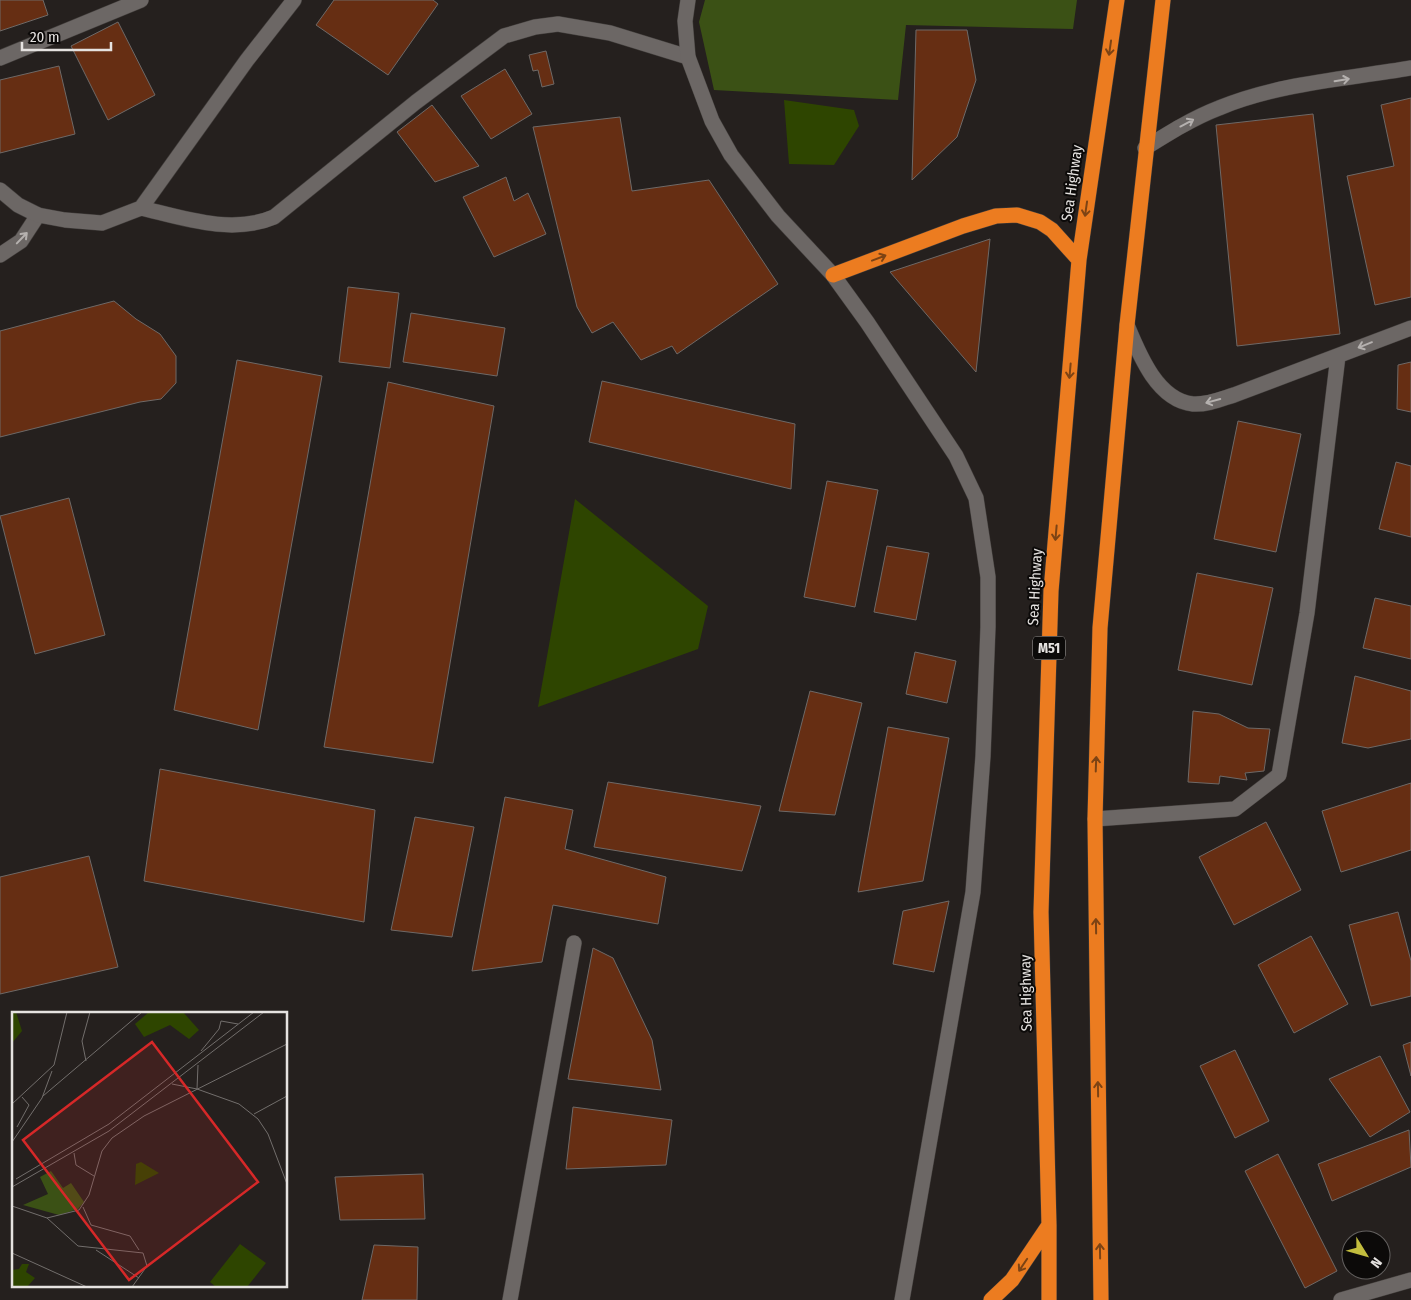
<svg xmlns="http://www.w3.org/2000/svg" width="1411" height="1300" font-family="'Fira Sans Condensed',sans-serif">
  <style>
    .green { fill: #2e4500 }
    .forest { fill: #3b5115 }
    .building { fill: #662e13; stroke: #6e6967 }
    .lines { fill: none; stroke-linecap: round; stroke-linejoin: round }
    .minor-casing { stroke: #423e3c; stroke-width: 16 }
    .tertiary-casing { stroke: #423e3c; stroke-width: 16 }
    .secondary-casing { stroke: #423e3c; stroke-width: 16 }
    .motorway-casing { stroke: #423e3c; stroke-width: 16 }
    .minor { stroke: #6c6765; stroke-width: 15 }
    .tertiary { stroke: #6c6765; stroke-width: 15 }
    .secondary { stroke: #6c6765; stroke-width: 15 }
    .motorway { stroke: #ec7c20; stroke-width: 15 }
    .oneway { stroke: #7c4314 }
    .oneway2 { stroke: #b5b1af }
    .labels { text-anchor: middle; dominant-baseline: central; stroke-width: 4; stroke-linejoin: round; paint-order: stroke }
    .shield { fill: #0c0a09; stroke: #a4a1a0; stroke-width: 1 }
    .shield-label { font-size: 14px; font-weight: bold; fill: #e5e2e0 }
    .street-label { font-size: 15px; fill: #e5e2e0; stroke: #0c0a09 }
    .inset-road { fill: none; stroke: #726e6c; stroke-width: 1 }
    .view { fill: #d62828; fill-opacity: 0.15; stroke: #d62828; stroke-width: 2.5 }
    .inset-edge { fill: none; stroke: #e5e2e0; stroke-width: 2.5 }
  </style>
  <rect width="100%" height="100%" fill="#25201e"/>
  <!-- green -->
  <path class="green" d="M784 100 854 110 859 126 834 165 789 164Z
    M575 499 708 606 698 649 538 707Z"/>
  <!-- forest -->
  <path class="forest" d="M705 0H1077L1073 29 906 25 898 100 714 90 699 22Z"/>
  <!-- building -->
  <path class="building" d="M0 0H43L48 15 0 31Z
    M334 0H433L438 4 388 75 316 25Z
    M118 22 155 95 108 120 71 46Z
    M916 30H967L976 80 957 137 912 180Z
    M546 51 554 84 542 87 538 70 533 71 529 55Z
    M59 66 75 134 0 153V80Z
    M505 69 532 114 491 139 461 96Z
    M1411 98V297L1375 305 1347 176 1394 166 1381 105Z
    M432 105 479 166 435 182 397 132Z
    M1313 114 1340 334 1237 346 1216 125Z
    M620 117 632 191 709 180 778 284 677 354 672 346 641 360 613 322 592 333 577 307 533 127Z
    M506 177 514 201 528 193 546 234 494 257 463 197Z
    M990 239 976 372 890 272Z
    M348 287 399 293 390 368 339 362Z
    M114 301 136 319 160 334 176 356V383L161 399 140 402 0 437V331Z
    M411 313 505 328 497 376 403 362Z
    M237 360 322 376 258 730 174 710Z
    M1411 362V412L1397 409 1398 365Z
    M602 381 795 424 791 489 589 442Z
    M388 382 494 406 433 763 324 747Z
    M1238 421 1301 434 1276 552 1214 539Z
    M1396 462 1411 466V537L1379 529Z
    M827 481 878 490 855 607 804 597Z
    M69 498 105 635 35 654 0 516Z
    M887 546 929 553 916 620 874 612Z
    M1197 573 1273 588 1252 685 1178 670Z
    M1375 598 1411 606V659L1363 648Z
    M915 652 956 661 947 703 906 694Z
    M1355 676 1411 691V739L1368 748 1342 743Z
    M810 691 862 703 835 815 779 811Z
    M1193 711 1219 714 1248 728 1270 729 1264 771 1245 773 1247 780 1220 776 1219 784 1188 782Z
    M888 727 949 738 923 881 858 892Z
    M160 769 375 810 364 922 144 881Z
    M608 782 761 806 742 871 594 847Z
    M1411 783V850L1341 872 1322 811Z
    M505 797 573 810 565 849 666 877 658 924 553 905 542 962 472 971Z
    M415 817 474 827 452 937 391 930Z
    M1266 822 1301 890 1234 925 1199 857Z
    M89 856 118 967 0 994V877Z
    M949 901 934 972 893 964 903 911Z
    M1398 912 1411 961V996L1371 1006 1349 925Z
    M1311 936 1348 1004 1294 1033 1258 965Z
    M593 948 613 958 652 1040 661 1090 568 1079Z
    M1411 1042V1076L1403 1045Z
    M1235 1050 1269 1121 1235 1138 1200 1066Z
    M1380 1056 1410 1112 1370 1137 1329 1079Z
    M573 1107 672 1120 666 1165 566 1169Z
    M1409 1130 1411 1167 1332 1201 1318 1164Z
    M1278 1154 1337 1271 1305 1288 1245 1171Z
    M423 1174 425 1219 340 1220 335 1177Z
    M374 1245 418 1247 417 1300H362Z"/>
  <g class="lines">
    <defs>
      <path id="minor" d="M1145 148C1169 133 1193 118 1219 108 1279 83 1348 79 1411 68
        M0 255 21 241 38 215
        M1127 325C1139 354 1157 400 1193 404 1207 405 1221 399 1234 395L1411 328
        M1095 819 1235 809 1279 775 1307 613 1338 356
        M510 1300 574 943
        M1341 1300 1411 1280"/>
      <path id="tertiary" d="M0 58 141 0
        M0 190 18 205 38 215 65 220 102 223 141 208 247 60 294 0
        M141 208C183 218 232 235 274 217L416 102 504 36 535 27 558 24 610 33 688 57"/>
      <path id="secondary" d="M688 0 685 21 688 57 712 121 731 155 778 216 833 275 867 322 956 456 976 498 988 577V627L983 756 973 892 902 1300"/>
      <path id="motorway" d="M833 275 963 226 996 216 1017 215 1040 222 1052 230 1079 260
        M991 1300 1012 1280 1049 1225
        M1049 1300V1225L1041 912 1051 591 1079 260 1117 0
        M1101 1300 1095 819 1100 628 1127 325 1163 0"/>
    </defs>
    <!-- minor casing -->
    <use href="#minor" class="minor-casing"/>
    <!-- tertiary casing -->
    <use href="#tertiary" class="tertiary-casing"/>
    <!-- secondary casing -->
    <use href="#secondary" class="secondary-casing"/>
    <!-- motorway casing -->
    <use href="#motorway" class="motorway-casing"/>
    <!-- minor -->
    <use href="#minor" class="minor"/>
    <!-- tertiary -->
    <use href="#tertiary" class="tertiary"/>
    <!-- secondary -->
    <use href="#secondary" class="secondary"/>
    <!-- motorway -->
    <use href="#motorway" class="motorway"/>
  </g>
  <!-- one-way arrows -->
  <defs><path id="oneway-shaft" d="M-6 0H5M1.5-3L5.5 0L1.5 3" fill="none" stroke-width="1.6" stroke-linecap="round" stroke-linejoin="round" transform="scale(1.25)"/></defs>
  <g class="oneway">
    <use href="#oneway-shaft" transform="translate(1110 48) rotate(98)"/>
    <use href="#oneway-shaft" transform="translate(1086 209) rotate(98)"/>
    <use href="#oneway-shaft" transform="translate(879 258) rotate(-21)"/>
    <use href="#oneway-shaft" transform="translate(1070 371) rotate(95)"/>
    <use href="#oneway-shaft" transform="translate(1056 533) rotate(95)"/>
    <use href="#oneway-shaft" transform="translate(1096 764) rotate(-88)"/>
    <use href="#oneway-shaft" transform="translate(1096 926) rotate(-91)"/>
    <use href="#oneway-shaft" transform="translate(1098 1089) rotate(-91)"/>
    <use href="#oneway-shaft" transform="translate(1100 1251) rotate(-91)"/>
    <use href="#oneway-shaft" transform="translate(1023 1265) rotate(124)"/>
  </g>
  <g class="oneway2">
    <use href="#oneway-shaft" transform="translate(1342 80) rotate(-9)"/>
    <use href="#oneway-shaft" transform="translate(1187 123) rotate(-28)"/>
    <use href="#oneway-shaft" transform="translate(22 238) rotate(-46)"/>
    <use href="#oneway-shaft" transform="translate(1365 345) rotate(158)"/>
    <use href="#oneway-shaft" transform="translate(1213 401) rotate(165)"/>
  </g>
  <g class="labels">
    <!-- shield labels -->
    <rect class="shield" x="1033" y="636.5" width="32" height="23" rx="4"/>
    <g class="shield-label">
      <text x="1049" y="648">M51</text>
    </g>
    <!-- street labels -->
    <g class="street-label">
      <text transform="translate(1072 183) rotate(-82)">Sea Highway</text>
      <text transform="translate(1035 587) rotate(-87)">Sea Highway</text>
      <text transform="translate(1026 993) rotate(-91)">Sea Highway</text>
    </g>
  </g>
  <!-- overview -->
  <g transform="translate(12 1012)">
    <rect width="275" height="275" fill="#25201e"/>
    <path d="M0 0H4L10 19 0 31ZM137 0H171L187 18 177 27 158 13 132 25 123 12ZM129 150 147 161 123 173 124 152ZM228 232 254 251 235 275H204L198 270ZM10 252H17L14 260 23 266 15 275H0V258L7 257Z" fill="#2e4500"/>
    <path d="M39 159 51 176 59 171 72 190 66 197 47 203 11 193 36 182 28 165Z" fill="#3b5115"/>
    <path class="inset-road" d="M189 39 207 17 209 9 226 12M74 49 70 29 78 0M160 72 185 77M185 77 227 92 246 107 256 122 275 172M185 77 186 53M31 84 130 0M0 92 42 53 55 0M242 102 275 84M5 115 17 93 10 85M0 130 30 86 40 59M62 141 64 153 82 164M4 167 97 112 242 0M0 175 97 119 252 0M0 194 35 206 67 198 77 183 90 139 100 126 132 104 275 32M71 195 79 213 118 224 127 238M35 206 66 234 131 241 135 254 120 275M84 238 127 266M0 241 75 275"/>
    <path class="view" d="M140 30 246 170 117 268 11 128Z"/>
    <rect width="275" height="275" class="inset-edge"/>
  </g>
  <!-- north arrow -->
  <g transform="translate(1366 1255) rotate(127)"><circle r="24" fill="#0c0a09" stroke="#63605f"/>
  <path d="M0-4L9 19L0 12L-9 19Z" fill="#c3bd3e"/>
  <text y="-8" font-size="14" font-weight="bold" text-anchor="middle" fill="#e5e2e0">N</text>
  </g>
  <!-- scale -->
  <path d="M22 42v8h89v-8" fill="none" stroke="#e5e2e0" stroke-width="2.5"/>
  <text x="30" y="42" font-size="15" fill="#e5e2e0" stroke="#0c0a09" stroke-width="4" paint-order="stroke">20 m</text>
</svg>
